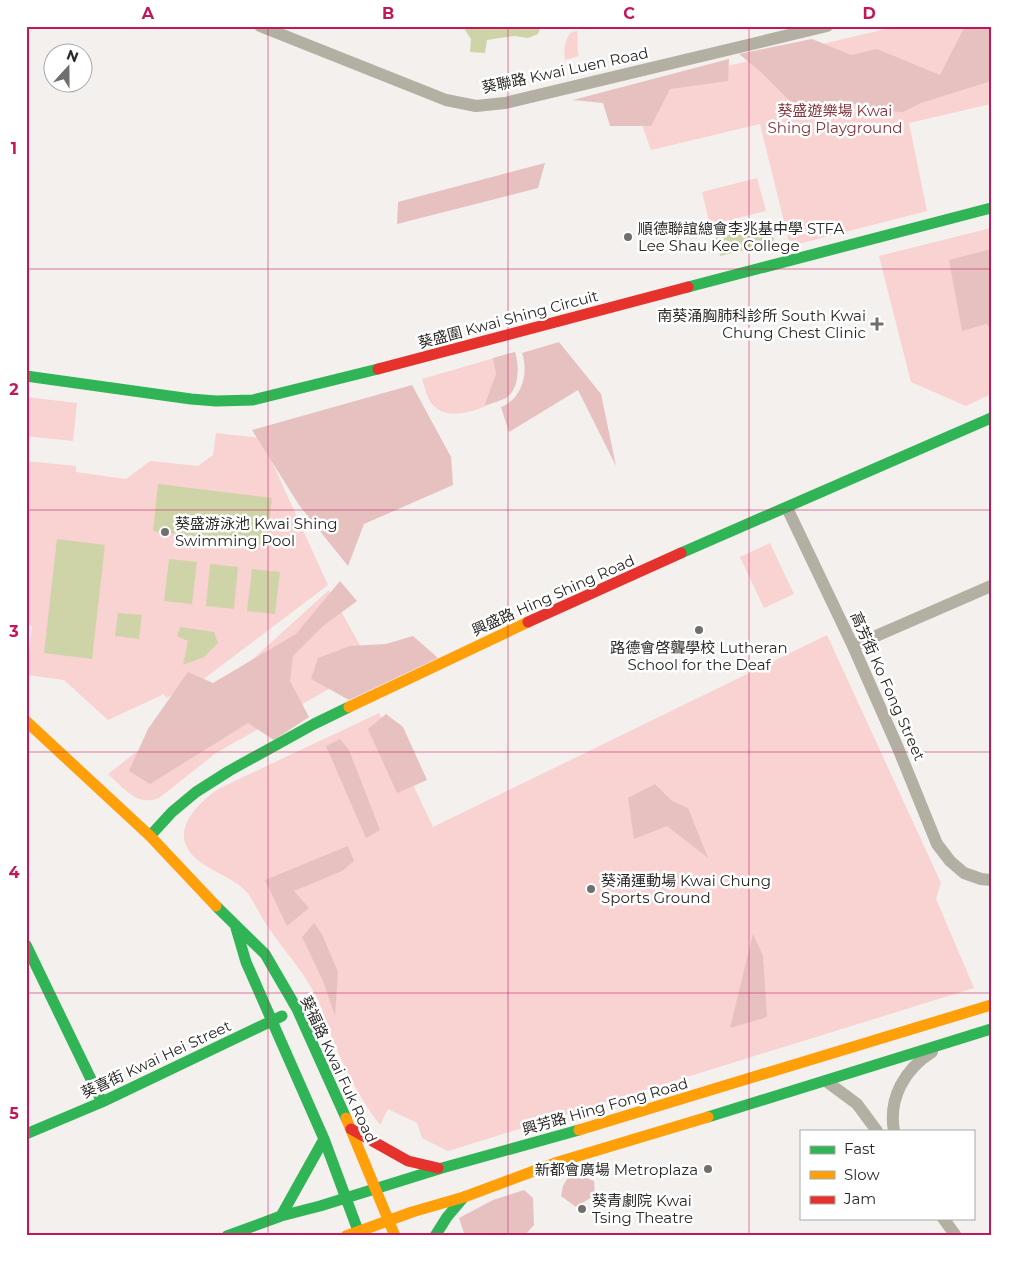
<svg xmlns="http://www.w3.org/2000/svg" width="1017" height="1262" font-family="Montserrat,'Noto Sans TC',sans-serif">
  <style>
    .green { fill: #f9d2d2 }
    .forest { fill: #e7c0c0 }
    .water { fill: #cfd4a8 }
    .lines { fill: none; stroke-linecap: round; stroke-linejoin: round }
    .street { stroke: #b4afa3; stroke-width: 12 }
    .fast { stroke: #30b455; stroke-width: 11 }
    .slow { stroke: #ff9f0a; stroke-width: 11 }
    .jam { stroke: #e5322d; stroke-width: 11 }
    .grid { fill: none; stroke: #c2185b; stroke-width: 1; stroke-opacity: 0.55 }
    .poi-dot { fill: #716f6d; stroke: #fff; stroke-width: 2 }
    .labels { text-anchor: middle; dominant-baseline: central; stroke-width: 5; stroke-linejoin: round; paint-order: stroke }
    .street-label { font-size: 15px; fill: #2b2927; stroke: #fff }
    .park-label { font-size: 15px; fill: #85343b; stroke: #fff }
    .poi-label { font-size: 15px; fill: #2b2927; stroke: #fff; text-anchor: start }
    .neatline { fill: none; stroke: #c2185b; stroke-width: 2 }
    .grid-label { font-size: 16px; text-anchor: middle; font-weight: bold; fill: #c2185b }
  </style>
  <rect width="100%" height="100%" fill="#f3f0ee"/>
  <!-- green -->
  <path class="green" d="M899 26H991V104L909 123 927 211 790 246 760 124 651 150 629 89Z
    M577 31C579 40 576 47 579 56L565 60C563 50 565 41 570 33Z
    M757 178 766 211 710 225 702 192Z
    M991 228V394L966 406 911 382 879 256Z
    M515 352C520 369 518 383 507 397 485 406 444 429 428 398 426 392 424 385 422 379Z
    M26 397 77 403 73 441 26 436Z
    M216 433 261 438 328 585 201 681 166 698 164 694 108 720 64 680 27 675 32 626 26 624V461L76 466V472L126 479 150 461 198 466 213 455Z
    M770 543 794 594 764 608 740 557Z
    M329 590 371 665 216 753 159 798C137 807 124 788 108 774L232 678Z
    M827 635 941 883 936 899 974 988 448 1151 422 1138 417 1123 388 1109 380 1125C361 1100 346 1072 334 1042 328 1028 324 1013 318 1000 304 971 283 950 266 924 260 915 255 904 249 895 233 873 195 870 185 843 178 821 204 798 220 788L379 713 433 827Z"/>
  <!-- forest -->
  <path class="forest" d="M965 26H991V81L921 103 903 112 876 110 840 100 804 115 762 73 739 54 812 39 851 55 877 49 940 75Z
    M729 59 728 81 670 89 651 126H610L603 103 573 100Z
    M545 163 538 188 397 224 398 202Z
    M991 249V329L986 324 962 331 949 260Z
    M559 342 601 394 616 466 578 390 509 432 501 407C522 399 529 373 522 353Z
    M515 352C519 365 520 389 506 398 500 401 492 403 486 405L485 404 496 374 493 358Z
    M412 385 451 457 453 485 364 524 348 566 299 505 252 430Z
    M340 581 357 601 323 626 293 656 290 681 309 717 274 740 248 723 150 784 129 771 148 729 188 672 213 683 296 634Z
    M413 636 438 658 349 700 311 679 318 658 350 646 386 644Z
    M386 714 403 727 427 780 397 793 368 729Z
    M340 739 349 750 380 830 366 838 326 746Z
    M655 784 672 801 688 808 708 858 667 826 634 839 628 798Z
    M348 846 354 861 342 871 294 891 309 908 287 926 265 880Z
    M314 923 322 934 338 972 335 1016 323 981 302 937Z
    M753 934 763 956 767 1017 730 1028Z
    M571 1172 594 1181 595 1195 576 1207 561 1196 563 1186Z
    M524 1190 533 1198 534 1225 524 1236H465L459 1218 493 1200Z"/>
  <!-- water -->
  <path class="water" d="M467 26H541L538 34 528 38 514 36 487 40 485 53 470 52 471 39 465 30Z
    M770 222 775 243 720 256 715 236Z
    M158 484 272 498 267 545 153 531Z
    M57 539 105 545 92 659 44 653Z
    M169 559 197 562 192 604 164 601Z
    M210 564 238 567 234 609 206 606Z
    M252 569 280 572 275 614 247 611Z
    M118 613 142 615 139 639 115 636Z
    M180 627 214 632 218 643 204 657 183 665 188 641 177 636Z"/>
  <g class="lines">
    <!-- street -->
    <path class="street" d="M260 26 446 100 476 106 505 103 827 26
      M787 508 853 646 898 748 937 844 950 861 964 873 981 879 991 880
      M853 646 991 586
      M826 1081 857 1104 877 1131
      M894 1131C888 1098 905 1069 932 1052
      M943 1218 956 1236"/>
    <!-- fast -->
    <path class="fast" d="M688 287 991 208
      M26 376 191 399 216 401 253 400 378 369
      M681 553 991 418
      M150 836 172 812 196 792 229 771 314 724 349 707
      M216 906 265 954 297 1009 346 1118
      M236 928 246 962 324 1139 360 1236
      M26 945 102 1102
      M708 1117 991 1029
      M26 1134 102 1102 282 1016
      M281 1216 324 1139
      M227 1236 281 1216 320 1206 442 1168 579 1130
      M435 1236 447 1217 464 1197"/>
    <!-- slow -->
    <path class="slow" d="M349 707 528 622
      M26 721 150 836 216 906
      M346 1118 395 1236
      M579 1130 991 1005
      M346 1236 412 1212 464 1197 558 1162 708 1117"/>
    <!-- jam -->
    <path class="jam" d="M378 369 688 287
      M528 622 681 553
      M351 1129 408 1161 438 1168"/>
  </g>
  <!-- grid -->
  <path class="grid" d="M268 26V1236M508 26V1236M749 26V1236M26 269H991M26 510H991M26 752H991M26 993H991"/>
  <!-- markers -->
  <g class="poi-dot">
    <circle cx="628" cy="237" r="5"/>
    <path d="M874.5 316.5h5v5h5v5h-5v5h-5v-5h-5v-5h5z"/>
    <circle cx="165" cy="532" r="5"/>
    <circle cx="699" cy="630" r="5"/>
    <circle cx="591" cy="889" r="5"/>
    <circle cx="708" cy="1169" r="5"/>
    <circle cx="582" cy="1209" r="5"/>
  </g>
  <g class="labels">
    <!-- street labels -->
    <g class="street-label">
      <text transform="translate(565 70) rotate(-12)">葵聯路 Kwai Luen Road</text>
      <text transform="translate(508 319) rotate(-15)">葵盛圍 Kwai Shing Circuit</text>
      <text transform="translate(553 595) rotate(-24)">興盛路 Hing Shing Road</text>
      <text transform="translate(888 686) rotate(66)">高芳街 Ko Fong Street</text>
      <text transform="translate(156 1059) rotate(-25)">葵喜街 Kwai Hei Street</text>
      <text transform="translate(339 1069) rotate(65)">葵福路 Kwai Fuk Road</text>
      <text transform="translate(605 1106) rotate(-16)">興芳路 Hing Fong Road</text>
    </g>
    <!-- park labels -->
    <g class="park-label">
      <text x="835" y="110">葵盛遊樂場 Kwai<tspan x="835" dy="17">Shing Playground</tspan></text>
    </g>
    <!-- poi labels -->
    <g class="poi-label">
      <text x="638" y="228">順德聯誼總會李兆基中學 STFA<tspan x="638" dy="17">Lee Shau Kee College</tspan></text>
      <text x="866" y="315" text-anchor="end">南葵涌胸肺科診所 South Kwai<tspan x="866" dy="17">Chung Chest Clinic</tspan></text>
      <text x="175" y="523">葵盛游泳池 Kwai Shing<tspan x="175" dy="17">Swimming Pool</tspan></text>
      <text x="699" y="647" text-anchor="middle">路德會啓聾學校 Lutheran<tspan x="699" dy="17">School for the Deaf</tspan></text>
      <text x="601" y="880">葵涌運動場 Kwai Chung<tspan x="601" dy="17">Sports Ground</tspan></text>
      <text x="698" y="1169" text-anchor="end">新都會廣場 Metroplaza</text>
      <text x="592" y="1200">葵青劇院 Kwai<tspan x="592" dy="17">Tsing Theatre</tspan></text>
    </g>
  </g>
  <!-- border -->
  <rect width="1017" height="1262" fill="none" stroke="#ffffff" stroke-width="55"/>
  <!-- legend -->
  <rect x="800" y="1130" width="175" height="90" fill="#ffffff" stroke="#aaa9a9"/>
  <rect x="810" y="1146" width="25" height="8" fill="#30b455" stroke="#aaa9a9"/>
  <text x="844" y="1154" font-size="15" fill="#2b2927">Fast</text>
  <rect x="810" y="1171" width="25" height="8" fill="#ff9f0a" stroke="#aaa9a9"/>
  <text x="844" y="1180" font-size="15" fill="#2b2927">Slow</text>
  <rect x="810" y="1196" width="25" height="8" fill="#e5322d" stroke="#aaa9a9"/>
  <text x="844" y="1204" font-size="15" fill="#2b2927">Jam</text>
  <!-- north arrow -->
  <g transform="translate(68 68) rotate(21)"><circle r="24" fill="#ffffff" stroke="#aaa9a9"/>
  <path d="M0-4L9 19L0 12L-9 19Z" fill="#716f6d"/>
  <text y="-8" font-size="14" font-weight="bold" text-anchor="middle" fill="#2b2927">N</text>
  </g>
  <rect x="28" y="28" width="962" height="1206" class="neatline"/>
  <g class="grid-label">
    <text x="148" y="19">A</text>
    <text x="388" y="19">B</text>
    <text x="629" y="19">C</text>
    <text x="869" y="19">D</text>
    <text x="14" y="154">1</text>
    <text x="14" y="395">2</text>
    <text x="14" y="637">3</text>
    <text x="14" y="878">4</text>
    <text x="14" y="1119">5</text>
  </g>
</svg>
